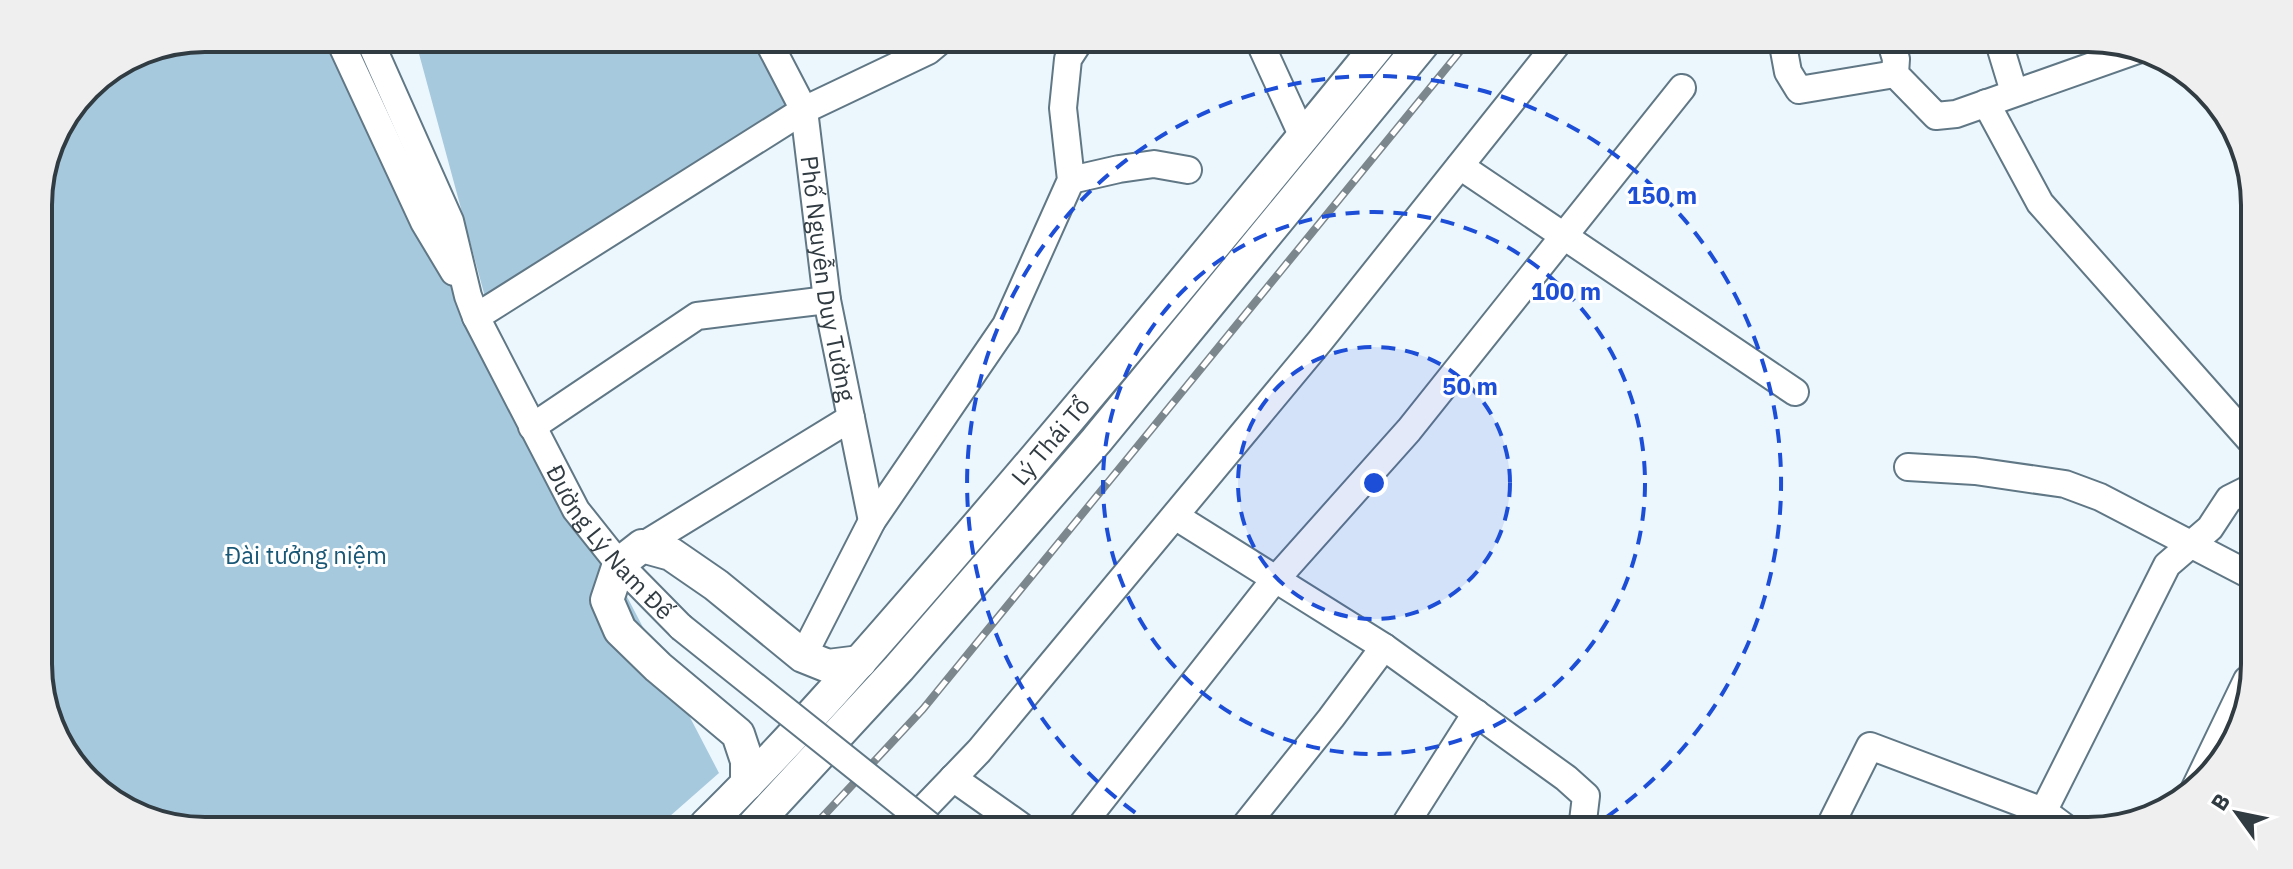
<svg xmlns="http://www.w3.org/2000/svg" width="2293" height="869" font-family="'IBM Plex Sans',sans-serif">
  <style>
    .green { fill: #a7c9de }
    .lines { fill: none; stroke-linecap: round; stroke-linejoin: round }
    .minor-casing { stroke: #607785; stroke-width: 30 }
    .major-casing { stroke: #607785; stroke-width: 36 }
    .minor { stroke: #fff; stroke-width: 26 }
    .major { stroke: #fff; stroke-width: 32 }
    .rail-casing { stroke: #7c868d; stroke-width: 8 }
    .rail { stroke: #fff; stroke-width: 5; stroke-dasharray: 15; stroke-linecap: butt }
    .minor-bridge-casing { stroke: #607785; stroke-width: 30; stroke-linecap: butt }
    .minor-bridge { stroke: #fff; stroke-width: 26 }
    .ring { fill: none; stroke: #1d4ed8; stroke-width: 4; stroke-dasharray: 14 10 }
    .labels { text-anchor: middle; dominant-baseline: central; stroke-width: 6; stroke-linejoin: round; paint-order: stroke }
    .street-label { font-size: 24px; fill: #313b42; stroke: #fff }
    .park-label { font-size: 24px; fill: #195776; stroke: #fff }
    .rim { fill: none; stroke: #313b42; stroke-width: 4 }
    .centre { fill: #1d4ed8; stroke: #fff; stroke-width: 4 }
    .ring-label { font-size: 24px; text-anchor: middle; font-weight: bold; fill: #1d4ed8; stroke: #fff; stroke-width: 6; stroke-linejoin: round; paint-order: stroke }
  </style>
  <rect width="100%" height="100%" fill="#ecf7fd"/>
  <!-- green -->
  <path class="green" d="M205 38 336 39 719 773 661 824 152 822 80 774 41 696 38 194 55 131 95 80 142 51Z
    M415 39 766 41 804 110 488 308Z"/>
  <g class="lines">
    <defs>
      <g id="minor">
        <path d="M339 39 424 222 454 272"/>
        <path id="s1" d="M369 39 450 221 468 296 476 317 576 510 619 564 681 627"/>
        <path id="s2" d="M768 41 804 110 827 300 872 521"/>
        <path d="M1260 43 1303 137"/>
        <path d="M1783 45 1788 72 1799 90 1895 74"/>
        <path d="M1892 46 1896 59 1895 74 1936 116 1956 114 2143 48"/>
        <path d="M2000 46 2014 92"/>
        <path d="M1986 103 2040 203 2250 440"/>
        <path d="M1460 166 1795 392"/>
        <path d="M1071 180 1119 169 1154 164 1188 170"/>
        <path d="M476 317 804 110 928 51 940 41"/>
        <path d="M532 427 697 316 827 300"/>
        <path d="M1908 467 1975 471 2065 484 2100 497 2248 574"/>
        <path d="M1175 516 1384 647 1566 778 1586 796 1583 821 1578 828"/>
        <path d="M642 546 851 418"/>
        <path d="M803 656 872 521 1006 325 1071 180 1063 108 1068 59 1079 42"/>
        <path d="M953 778 1021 826"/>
        <path d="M2194 790 2247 680"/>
        <path d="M907 826 979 751 1320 341 1557 44"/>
        <path d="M1081 826 1268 588 1409 430 1682 88"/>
        <path d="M1244 827 1331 718 1384 647"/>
        <path d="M1403 828 1476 713"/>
        <path d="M1828 830 1870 746 2043 811 2070 831"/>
        <path d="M2034 830 2167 565 2210 528 2229 499 2249 489"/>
      </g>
      <g id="major">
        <path d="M747 784V761L738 734 658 667 620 630 607 600 619 564 642 546 671 554 716 585 803 656 828 666 860 662"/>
        <path id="s3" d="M706 825C797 736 879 640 962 544 1104 380 1242 212 1380 43"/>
        <path d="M754 825 899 668 1096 441 1423 43"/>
      </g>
    </defs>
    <!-- minor casing -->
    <use href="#minor" class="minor-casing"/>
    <!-- major casing -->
    <use href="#major" class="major-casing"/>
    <!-- minor -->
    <use href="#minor" class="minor"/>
    <!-- major -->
    <use href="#major" class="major"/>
    <defs>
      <path id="rail" d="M815 825 923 709 1466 44"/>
    </defs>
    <!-- rail casing -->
    <use href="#rail" class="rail-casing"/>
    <!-- rail -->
    <use href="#rail" class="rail"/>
    <defs>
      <path id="minor-bridge" d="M681 627 930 826"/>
    </defs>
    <!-- minor-bridge casing -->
    <use href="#minor-bridge" class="minor-bridge-casing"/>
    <!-- minor-bridge -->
    <use href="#minor-bridge" class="minor-bridge"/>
  </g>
  <!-- distance rings -->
  <circle cx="1374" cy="483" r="136" fill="#1d4ed8" fill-opacity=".12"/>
  <g class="ring">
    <circle cx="1374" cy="483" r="136"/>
    <circle cx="1374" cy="483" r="271"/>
    <path d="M1155 826A407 407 0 1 1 1590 828"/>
  </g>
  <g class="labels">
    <!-- street labels -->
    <g class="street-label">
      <text stroke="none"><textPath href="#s2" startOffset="248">Phố Nguyễn Duy Tường</textPath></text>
      <text stroke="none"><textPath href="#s3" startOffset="516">Lý Thái Tổ</textPath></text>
      <text stroke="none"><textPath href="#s1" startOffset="562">Đường Lý Nam Đế</textPath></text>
    </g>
    <!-- park labels -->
    <g class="park-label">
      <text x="306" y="555">Đài tưởng niệm</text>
    </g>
  </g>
  <!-- crop -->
  <path d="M0 0H2293V869H0ZM205 52H2088A153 153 0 0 1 2241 205V664A153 153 0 0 1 2088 817H205A153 153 0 0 1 52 664V205A153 153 0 0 1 205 52Z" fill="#efeff0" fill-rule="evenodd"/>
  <path class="rim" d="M205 52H2088A153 153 0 0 1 2241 205V664A153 153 0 0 1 2088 817H205A153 153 0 0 1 52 664V205A153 153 0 0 1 205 52Z"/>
  <circle cx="1374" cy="483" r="12" class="centre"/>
  <g class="ring-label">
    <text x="1662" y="204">150 m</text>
    <text x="1566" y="300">100 m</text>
    <text x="1470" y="395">50 m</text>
  </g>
  <!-- north arrow -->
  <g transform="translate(2237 813) rotate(303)" stroke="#ffffff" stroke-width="6" paint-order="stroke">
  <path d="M0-6L14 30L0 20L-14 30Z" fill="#313b42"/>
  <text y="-12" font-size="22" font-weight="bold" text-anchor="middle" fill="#313b42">B</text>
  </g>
</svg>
